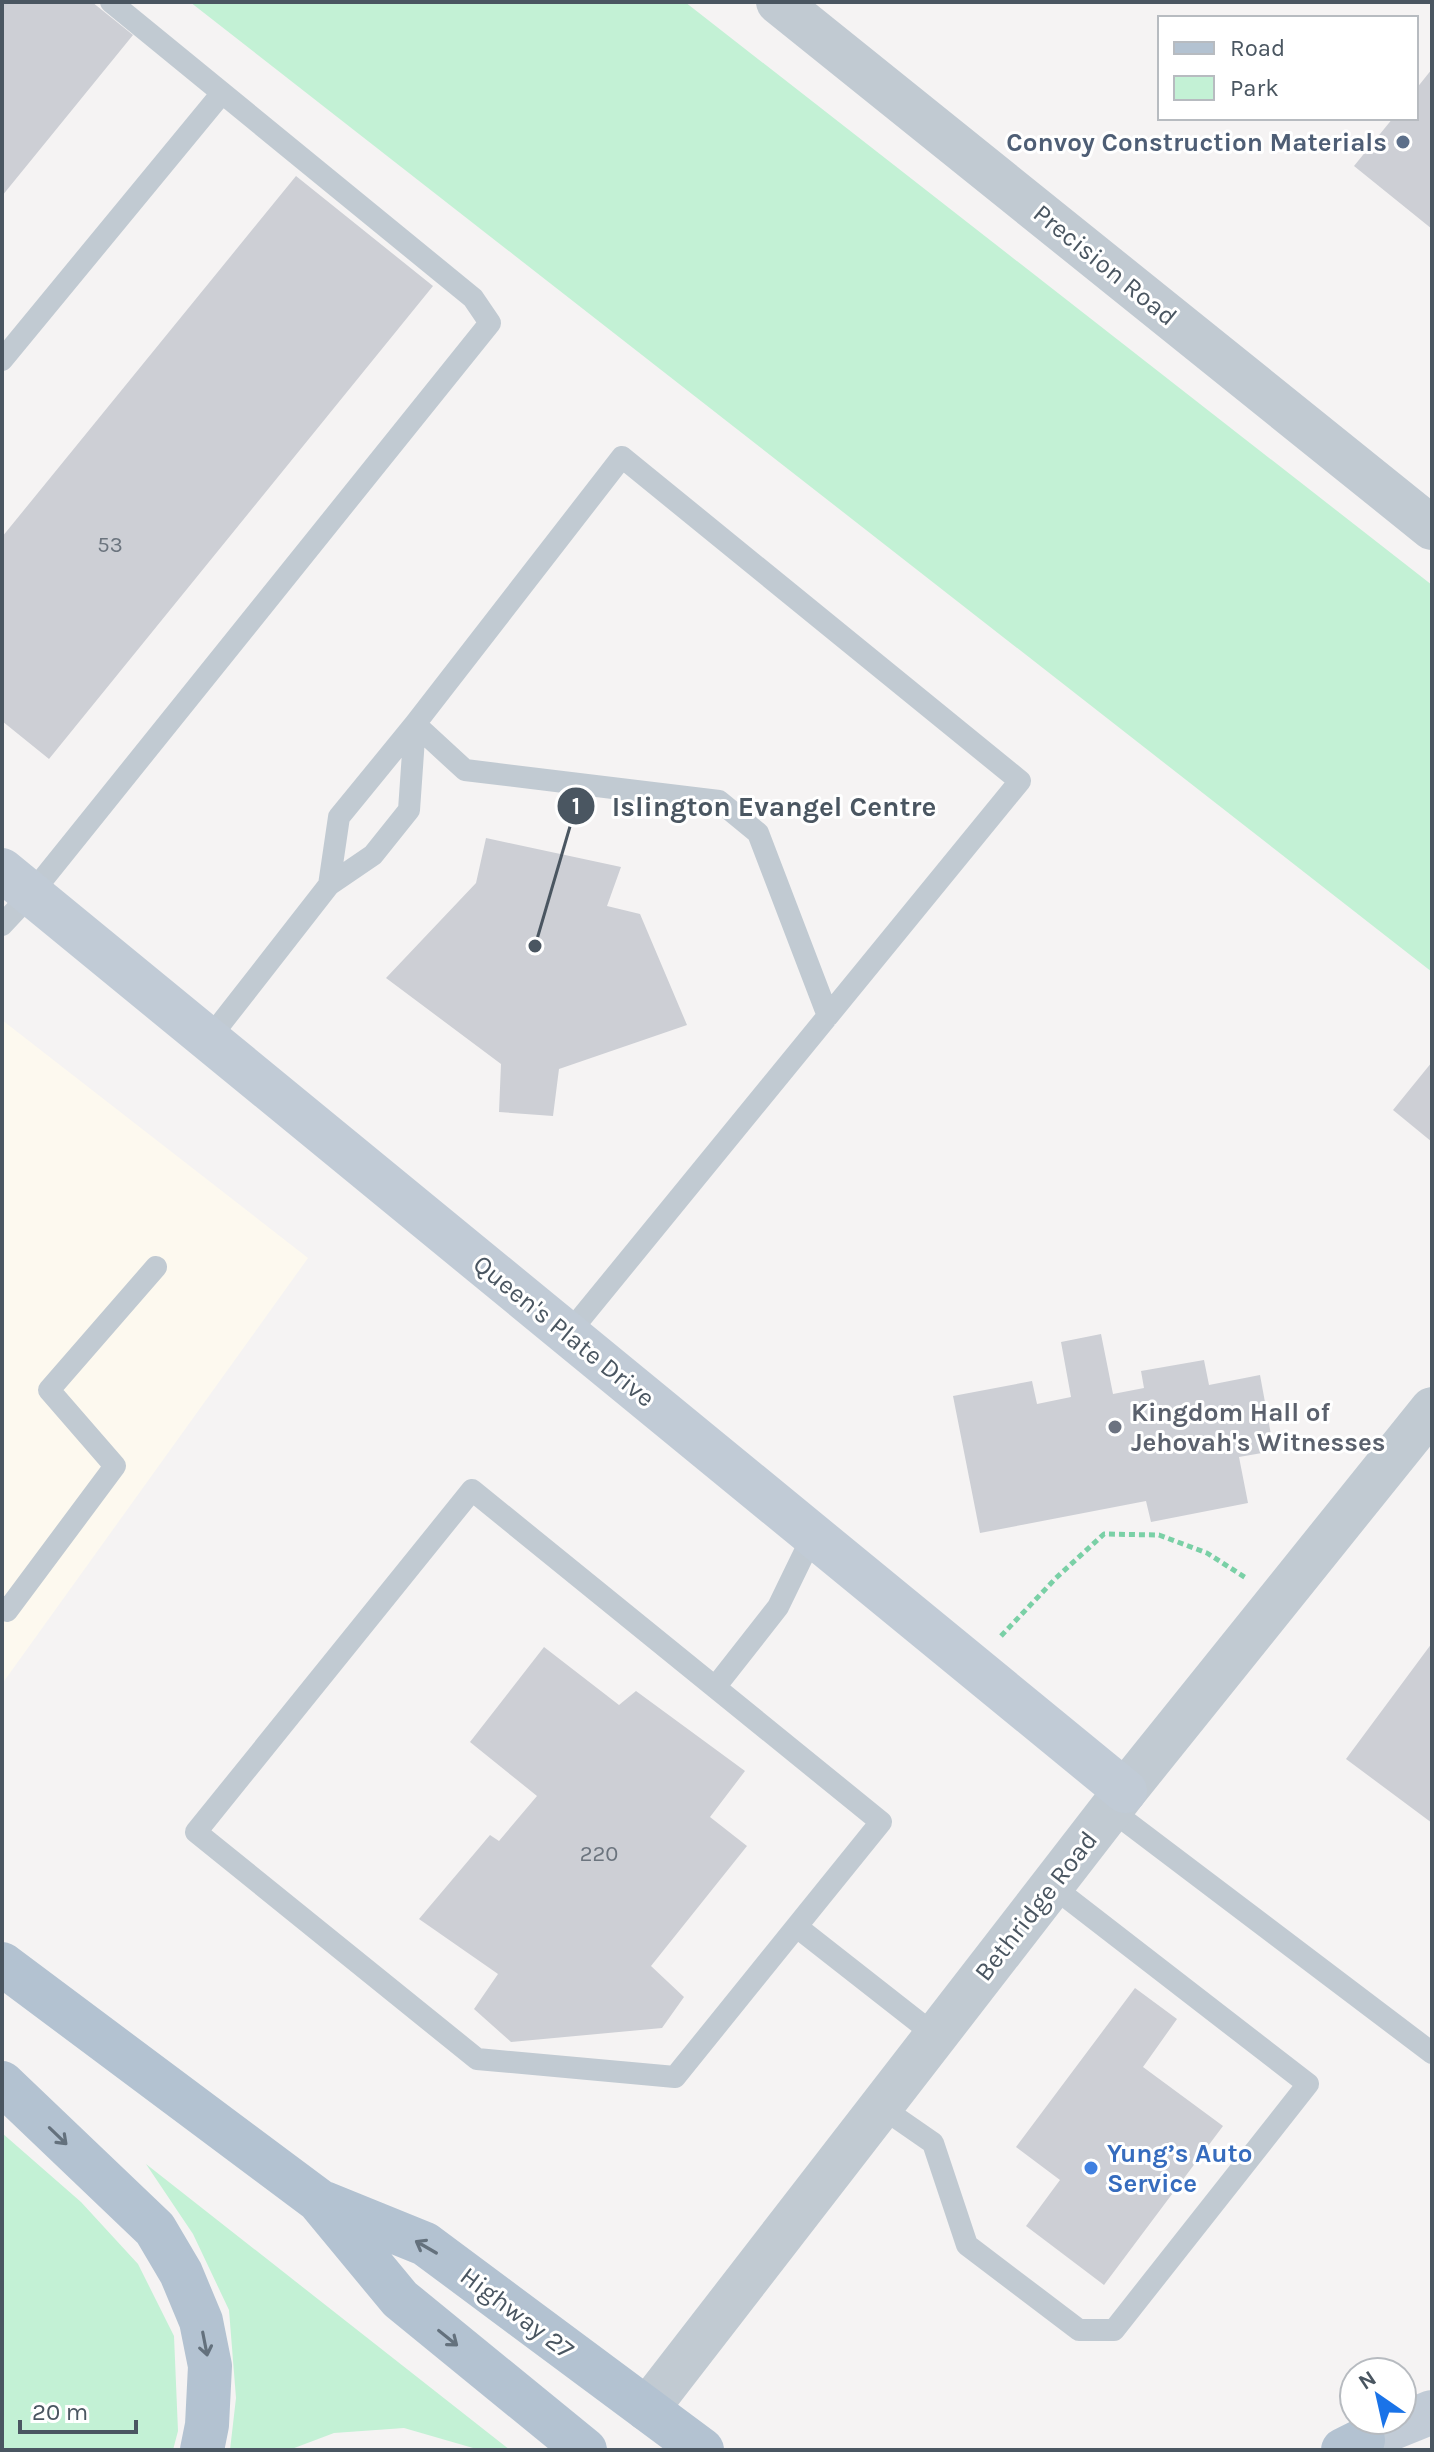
<svg xmlns="http://www.w3.org/2000/svg" width="1434" height="2452" font-family="Karla,sans-serif">
  <style>
    .commercial { fill: #fdf9ef }
    .green { fill: #c3f1d5 }
    .building { fill: #cdcfd5 }
    .lines { fill: none; stroke-linecap: round; stroke-linejoin: round }
    .path { stroke: #7ad0a6; stroke-width: 5; stroke-dasharray: 6 4; stroke-linecap: butt }
    .lane { stroke: #c1cad2; stroke-width: 22 }
    .street { stroke: #c1cad2; stroke-width: 44 }
    .secondary { stroke: #c1cbd6; stroke-width: 44 }
    .primary { stroke: #b3c2d1; stroke-width: 44 }
    .oneway { stroke: #64717d }
    .service-dot { fill: #5c6f8a; stroke: #fff; stroke-width: 3 }
    .worship-dot { fill: #6b7280; stroke: #fff; stroke-width: 3 }
    .shop-dot { fill: #3f7fe0; stroke: #fff; stroke-width: 3 }
    .labels { text-anchor: middle; dominant-baseline: central; stroke-width: 6; stroke-linejoin: round; paint-order: stroke }
    .number-label { font-size: 22px; fill: #6b747e }
    .service-label { font-size: 26px; font-weight: bold; fill: #4e5e75; stroke: #fff; text-anchor: end }
    .street-label { font-size: 26px; fill: #4a5661; stroke: #fff }
    .worship-label { font-size: 26px; font-weight: bold; fill: #5b616d; stroke: #fff; text-anchor: start }
    .shop-label { font-size: 26px; font-weight: bold; fill: #366cbe; stroke: #fff; text-anchor: start }
    .leader { fill: none; stroke: #4a5661; stroke-width: 3 }
    .callout-dot { fill: #4a5661; stroke: #fff; stroke-width: 3 }
    .mark-label { font-size: 24px; text-anchor: middle; font-weight: bold; fill: #fff }
    .callout-label { font-size: 28px; text-anchor: middle; font-weight: bold; fill: #4a5661; stroke: #fff; stroke-width: 6; stroke-linejoin: round; paint-order: stroke }
  </style>
  <rect width="100%" height="100%" fill="#f5f3f3"/>
  <!-- commercial -->
  <path class="commercial" d="M2 1020 308 1258 2 1684Z"/>
  <!-- green -->
  <path class="green" d="M190 2H685L1432 585V972Z
    M2 2133 81 2202 138 2264 174 2336 178 2431 173 2450H2Z
    M146 2164 510 2450H480L404 2428 334 2433 289 2450H230L236 2398 229 2310 193 2234Z"/>
  <!-- building -->
  <path class="building" d="M2 2H92L133 35 2 196Z
    M1432 69V229L1354 166 1393 118H1416V89Z
    M296 176 433 286 49 759 2 721V537Z
    M486 838 621 867 607 906 640 914 687 1025 559 1069 553 1116 499 1112 501 1064 386 978 476 883Z
    M1432 1062V1142L1393 1110Z
    M1101 1334 1113 1394 1144 1388 1141 1371 1204 1360 1209 1385 1260 1375 1274 1451 1239 1457 1248 1503 1151 1522 1146 1501 980 1533 953 1396 1032 1381 1037 1404 1071 1397 1061 1342Z
    M1432 1643V1823L1346 1759Z
    M544 1647 619 1705 636 1691 745 1771 710 1817 747 1846 651 1966 684 1997 662 2028 511 2042 474 2009 498 1974 419 1919 490 1835 499 1841 537 1796 470 1742Z
    M1135 1988 1177 2019 1143 2067 1223 2126 1104 2285 1026 2226 1060 2180 1016 2147Z"/>
  <g class="lines">
    <!-- path -->
    <path class="path" d="M1001 1636 1056 1578 1104 1534 1159 1535 1207 1553 1246 1578"/>
    <!-- lane -->
    <path class="lane" d="M2 360 222 93
      M329 885 339 817 415 724 465 770 719 801 758 833 828 1016
      M2 925 31 894 490 323 473 298 111 2
      M208 1040 329 885 373 855 409 810 415 724 622 457 1020 781 568 1334
      M472 1490 881 1822 675 2077 477 2059 196 1832Z
      M2 1607 7 1611 115 1466 49 1390 156 1267
      M716 1686 778 1607 813 1535
      M1111 1810 1432 2053
      M797 1927 936 2036
      M881 2107 933 2143 967 2245 1079 2330H1114L1308 2084 1052 1886"/>
    <!-- street -->
    <path class="street" d="M778 2 1432 528
      M647 2409 1125 1791 1432 1409"/>
    <!-- secondary -->
    <path class="secondary" d="M2 870 1125 1791
      M1363 2440 1432 2412"/>
    <!-- primary -->
    <path class="primary" d="M2 1964 318 2200 400 2299 585 2450
      M2 2083 155 2229 181 2273 201 2321 210 2366 207 2425 202 2450
      M324 2203 425 2244 702 2450
      M1343 2450 1363 2440"/>
  </g>
  <!-- one-way arrows -->
  <defs><path id="oneway-shaft" d="M-6 0H5M1.5-3L5.5 0L1.5 3" fill="none" stroke-width="1.6" stroke-linecap="round" stroke-linejoin="round" transform="scale(2)"/></defs>
  <g class="oneway">
    <use href="#oneway-shaft" transform="translate(58 2136) rotate(44)"/>
    <use href="#oneway-shaft" transform="translate(426 2247) rotate(-150)"/>
    <use href="#oneway-shaft" transform="translate(448 2338) rotate(39)"/>
    <use href="#oneway-shaft" transform="translate(205 2344) rotate(79)"/>
  </g>
  <!-- markers -->
  <circle class="service-dot" cx="1403" cy="142" r="8"/>
  <circle class="worship-dot" cx="1115" cy="1427" r="8"/>
  <circle class="shop-dot" cx="1091" cy="2168" r="8"/>
  <g class="labels">
    <!-- number labels -->
    <g class="number-label">
      <text x="110" y="545">53</text>
      <text x="599" y="1854">220</text>
    </g>
    <!-- service labels -->
    <g class="service-label">
      <text x="1387" y="142">Convoy Construction Materials</text>
    </g>
    <!-- street labels -->
    <g class="street-label">
      <text transform="translate(1105 265) rotate(39)">Precision Road</text>
      <text transform="translate(564 1331) rotate(39)">Queen's Plate Drive</text>
      <text transform="translate(1036 1906) rotate(-52)">Bethridge Road</text>
      <text transform="translate(517 2313) rotate(37)">Highway 27</text>
    </g>
    <!-- worship labels -->
    <g class="worship-label">
      <text x="1131" y="1412">Kingdom Hall of<tspan x="1131" dy="30">Jehovah's Witnesses</tspan></text>
    </g>
    <!-- shop labels -->
    <g class="shop-label">
      <text x="1107" y="2153">Yung’s Auto<tspan x="1107" dy="30">Service</tspan></text>
    </g>
  </g>
  <!-- callouts -->
  <path class="leader" d="M535 946L576 806"/>
  <g class="callout-dot">
    <circle cx="535" cy="946" r="8"/>
    <circle cx="576" cy="806" r="20"/>
  </g>
  <g class="mark-label">
    <text x="576" y="814">1</text>
  </g>
  <g class="callout-label">
    <text x="774" y="816">Islington Evangel Centre</text>
  </g>
  <!-- border -->
  <rect width="1434" height="2452" fill="none" stroke="#4a5661" stroke-width="8"/>
  <!-- legend -->
  <rect x="1158" y="16" width="260" height="104" fill="#ffffff" stroke="#b7bbc0" stroke-width="2"/>
  <rect x="1174" y="42" width="40" height="12" fill="#b3c2d1" stroke="#b7bbc0" stroke-width="2"/>
  <text x="1230" y="56" font-size="24" fill="#4a5661">Road</text>
  <rect x="1174" y="76" width="40" height="24" fill="#c3f1d5" stroke="#b7bbc0" stroke-width="2"/>
  <text x="1230" y="96" font-size="24" fill="#4a5661">Park</text>
  <!-- north arrow -->
  <g transform="translate(1378 2396) rotate(326)"><circle r="38" fill="#ffffff" stroke="#b7bbc0" stroke-width="2"/>
  <path d="M0-6L14 30L0 20L-14 30Z" fill="#1a73e8"/>
  <text y="-12" font-size="22" font-weight="bold" text-anchor="middle" fill="#4a5661">N</text>
  </g>
  <!-- scale -->
  <path d="M20 2420v12h116v-12" fill="none" stroke="#4a5661" stroke-width="4"/>
  <text x="32" y="2420" font-size="24" fill="#4a5661" stroke="#ffffff" stroke-width="6" paint-order="stroke">20 m</text>
</svg>
